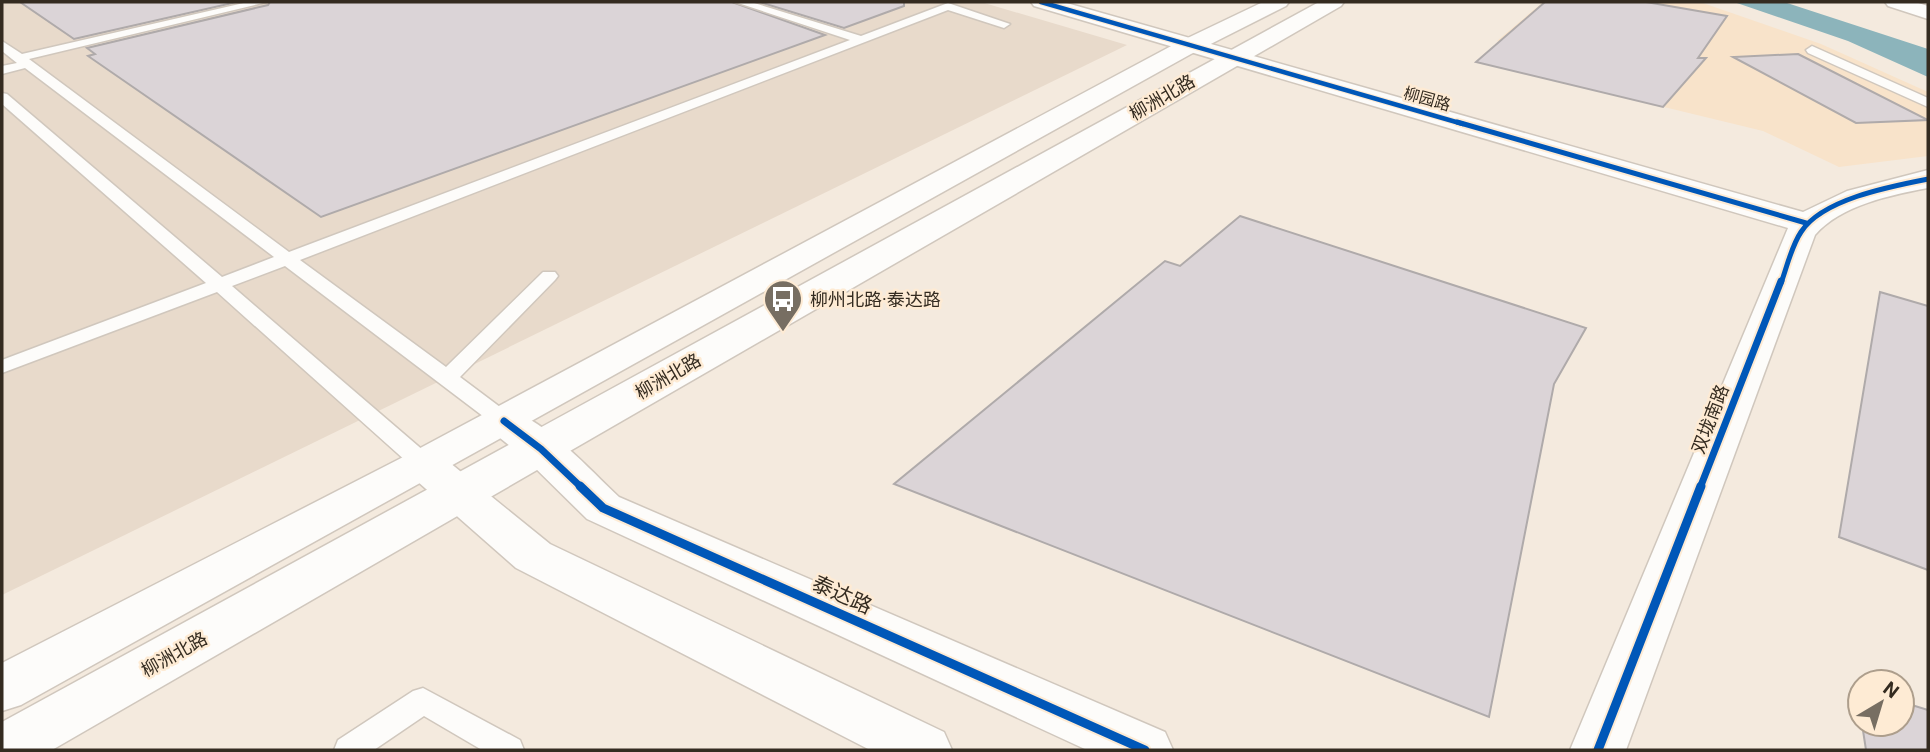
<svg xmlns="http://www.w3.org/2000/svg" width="1930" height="752" font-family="Roboto,'Noto Sans SC',sans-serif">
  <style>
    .built { fill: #f8e3ca }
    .industrial { fill: #e8dacb }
    .water { fill: #8cb4bb }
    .building { fill: #dbd4d7; stroke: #afaaaa; stroke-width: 2 }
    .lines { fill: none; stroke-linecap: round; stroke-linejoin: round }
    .service-casing { stroke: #d0c7bd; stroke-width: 3 }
    .tertiary-casing { stroke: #d0c7bd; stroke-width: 3 }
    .secondary-casing { stroke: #d0c7bd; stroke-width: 3 }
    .service { fill: #fdfcfa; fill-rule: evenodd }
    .tertiary { fill: #fdfcfa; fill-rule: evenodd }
    .secondary { fill: #fdfcfa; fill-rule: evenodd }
    .cycleway-far3-casing { stroke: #feebd4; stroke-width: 7 }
    .cycleway-far2-casing { stroke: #feebd4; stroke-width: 9 }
    .cycleway-far1-casing { stroke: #feebd4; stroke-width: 11 }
    .cycleway-casing { stroke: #feebd4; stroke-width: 13 }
    .cycleway-far3 { stroke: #0057b8; stroke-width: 4.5 }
    .cycleway-far2 { stroke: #0057b8; stroke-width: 5 }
    .cycleway-far1 { stroke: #0057b8; stroke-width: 7 }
    .cycleway { stroke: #0057b8; stroke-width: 9 }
    .labels { text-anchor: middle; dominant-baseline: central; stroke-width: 5; stroke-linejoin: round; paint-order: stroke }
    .far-street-label { font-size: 16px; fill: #342b20; stroke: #feebd4 }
    .street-label { font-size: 18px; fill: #342b20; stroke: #feebd4 }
    .poi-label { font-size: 18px; fill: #342b20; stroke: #feebd4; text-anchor: start }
    .near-street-label { font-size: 21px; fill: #342b20; stroke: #feebd4 }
  </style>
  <rect width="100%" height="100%" fill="#f4eade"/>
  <!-- built -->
  <path class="built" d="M1543 2H1700L1821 44 1928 92V156L1839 167 1763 131 1664 107 1683 83 1497 41Z"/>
  <!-- industrial -->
  <path class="industrial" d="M2 2H981L1127 45 2 595Z"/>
  <!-- water -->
  <path class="water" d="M1734 2H1784L1928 49V77L1848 41Z"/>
  <!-- building -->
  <path class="building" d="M20 2H237L74 39Z
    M270 2H732L825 35 321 217 88 56 95 54 87 48 268 5Z
    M759 2H904V6L844 28Z
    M1545 2H1646L1727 16 1698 58H1706L1663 107 1476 62Z
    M1798 54 1928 120 1856 123 1733 57Z
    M1240 216 1586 328 1554 384 1489 717 894 484 1165 261 1180 266Z
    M1880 292 1928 306V570L1839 537Z
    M1902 702 1928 710V750H1866L1862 724H1902Z"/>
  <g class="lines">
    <defs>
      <path id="service" d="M248 2H267L29 59 289 252 850 40 735 2H751L861 36 948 3 1010 24 1004 28 948 10 300 260 446 367 543 272H555L558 276 555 280 460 377 512 416 515 421 512 426H496L285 266 232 286 432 458 436 464 432 470 424 472 416 470 217 292 2 373V360L206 283 2 104V93L7 94 222 277 274 257 25 68 2 74V66L17 63 2 51V41L22 54Z
        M1812 46 1928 98V107L1808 53 1806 50Z
        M423 688 520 740 524 750H482L424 716 374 750H334L338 740 413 691Z"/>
      <path id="tertiary" d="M1031 2H1063L1803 212 1847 191 1928 170V188C1891 195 1841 205 1815 235L1626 750H1570L1788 228 1034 6Z
        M504 408C545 419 588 468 619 497L1165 732 1173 750H1087L587 519 526 459 490 430 484 421 490 412Z
        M424 450 439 454 550 544 944 732 952 750H870L516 568 409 474 403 464 409 454Z"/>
      <path id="secondary" d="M1263 2H1289L1286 6 1191 54 21 705 2 711V663L409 454 1175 44Z
        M1319 2H1344L1341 6 52 750H2V722Z
        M1885 2H1915L1928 6V19L1888 6Z"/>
    </defs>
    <!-- service casing -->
    <use href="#service" class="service-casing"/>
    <!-- tertiary casing -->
    <use href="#tertiary" class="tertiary-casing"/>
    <!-- secondary casing -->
    <use href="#secondary" class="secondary-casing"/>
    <!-- service -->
    <use href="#service" class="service"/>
    <!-- tertiary -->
    <use href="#tertiary" class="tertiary"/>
    <!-- secondary -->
    <use href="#secondary" class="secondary"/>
    <defs>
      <path id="cycleway-far3" d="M1041 2 1463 124"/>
      <path id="cycleway-far2" d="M1457 122 1806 223
        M1781 283C1787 267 1791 247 1801 232 1822 199 1892 186 1928 179"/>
      <path id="cycleway-far1" d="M504 421 541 449 582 488
        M1700 488 1781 281"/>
      <path id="cycleway" d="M580 486 603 508 1145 750
        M1598 750 1701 486"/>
    </defs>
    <!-- cycleway-far3 casing -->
    <use href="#cycleway-far3" class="cycleway-far3-casing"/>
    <!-- cycleway-far2 casing -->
    <use href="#cycleway-far2" class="cycleway-far2-casing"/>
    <!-- cycleway-far1 casing -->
    <use href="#cycleway-far1" class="cycleway-far1-casing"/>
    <!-- cycleway casing -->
    <use href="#cycleway" class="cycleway-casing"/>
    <!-- cycleway-far3 -->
    <use href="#cycleway-far3" class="cycleway-far3"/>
    <!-- cycleway-far2 -->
    <use href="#cycleway-far2" class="cycleway-far2"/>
    <!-- cycleway-far1 -->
    <use href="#cycleway-far1" class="cycleway-far1"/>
    <!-- cycleway -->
    <use href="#cycleway" class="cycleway"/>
  </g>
  <!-- icons -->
  <defs>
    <symbol id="bus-pin" viewBox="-11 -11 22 30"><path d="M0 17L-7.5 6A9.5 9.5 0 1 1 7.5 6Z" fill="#776e62" stroke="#feebd4"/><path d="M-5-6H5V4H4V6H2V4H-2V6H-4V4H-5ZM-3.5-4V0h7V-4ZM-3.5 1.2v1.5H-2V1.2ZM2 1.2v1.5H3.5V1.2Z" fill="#fff"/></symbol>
  </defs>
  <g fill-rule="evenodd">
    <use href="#bus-pin" x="761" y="277" width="44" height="60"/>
  </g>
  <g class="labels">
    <!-- far-street labels -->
    <g class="far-street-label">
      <text transform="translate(1427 99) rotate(16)">柳园路</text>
    </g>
    <!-- street labels -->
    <g class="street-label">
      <text transform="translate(1162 97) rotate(-30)">柳洲北路</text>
      <text transform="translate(668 376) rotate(-30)">柳洲北路</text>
      <text transform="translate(1710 419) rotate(-69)">双垅南路</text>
      <text transform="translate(174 654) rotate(-29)">柳洲北路</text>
    </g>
    <!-- poi labels -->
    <g class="poi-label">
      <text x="810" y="299">柳州北路·泰达路</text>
    </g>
    <!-- near-street labels -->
    <g class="near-street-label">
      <text transform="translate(842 595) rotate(24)">泰达路</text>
    </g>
  </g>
  <!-- border -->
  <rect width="1930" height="752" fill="none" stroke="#342b20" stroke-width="7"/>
  <!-- north arrow -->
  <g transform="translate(1881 703) rotate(38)"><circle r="33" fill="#feebd4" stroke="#ad9e8c" stroke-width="2"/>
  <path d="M0-5L12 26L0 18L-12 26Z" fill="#776e62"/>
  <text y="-10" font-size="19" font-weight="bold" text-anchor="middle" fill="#342b20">N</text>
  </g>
</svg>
